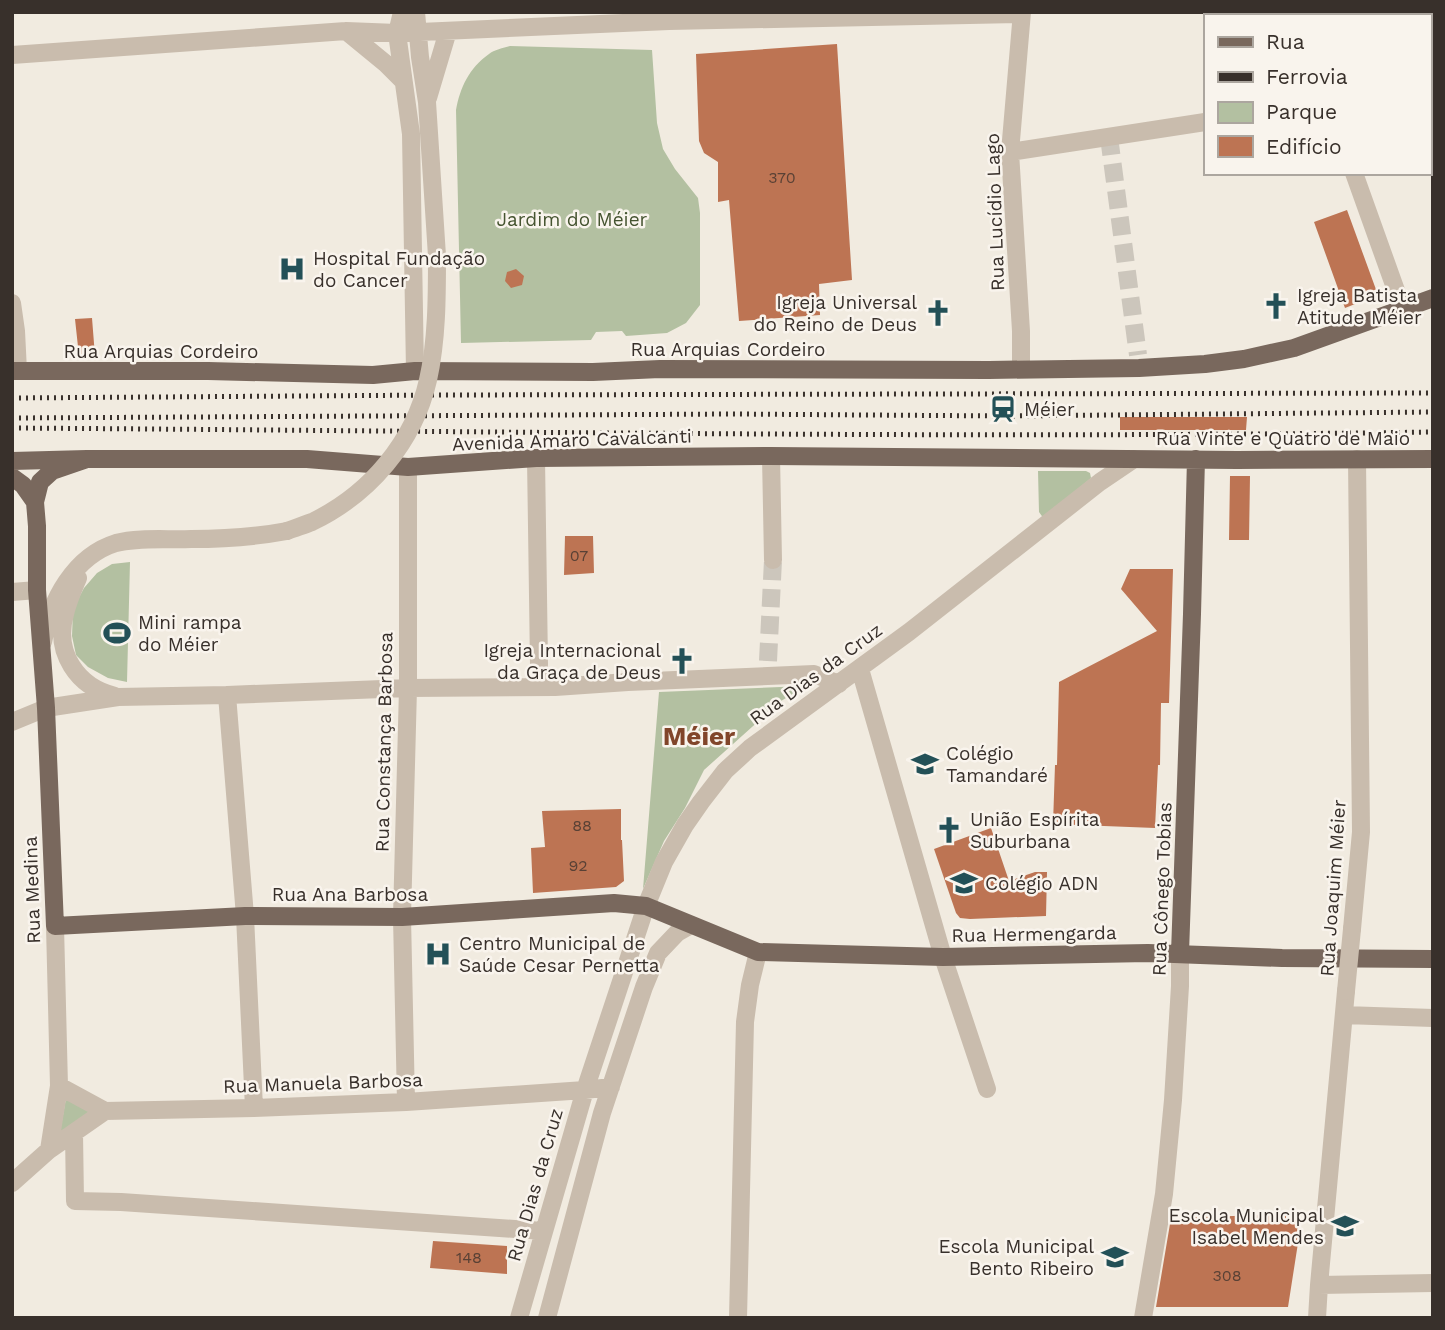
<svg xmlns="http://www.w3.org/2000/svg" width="1445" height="1330" font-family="'Work Sans',sans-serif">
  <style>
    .green { fill: #b3c0a1 }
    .building { fill: #bd7453 }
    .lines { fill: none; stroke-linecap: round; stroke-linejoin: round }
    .minor-tunnel { stroke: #ccc6bc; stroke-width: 18; stroke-dasharray: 18 9; stroke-linecap: butt }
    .minor { stroke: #c9bcad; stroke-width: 18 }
    .major { stroke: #79685d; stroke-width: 18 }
    .rail { stroke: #38302b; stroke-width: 5; stroke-dasharray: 2 5; stroke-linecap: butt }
    .minor-bridge { stroke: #c9bcad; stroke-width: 18 }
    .labels { text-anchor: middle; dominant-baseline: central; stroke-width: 5; stroke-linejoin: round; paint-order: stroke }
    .number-label { font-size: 16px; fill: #594135 }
    .street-label { font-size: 19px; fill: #38302b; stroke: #f9f4ed }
    .park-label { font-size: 19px; fill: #455430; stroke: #f9f4ed }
    .poi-label { font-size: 19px; fill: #38302b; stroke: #f9f4ed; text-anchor: start }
    .district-label { font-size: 26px; font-weight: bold; fill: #81452a; stroke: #f9f4ed }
  </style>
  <rect width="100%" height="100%" fill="#f1ebe0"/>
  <!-- green -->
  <path class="green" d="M510 46 652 50 657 123 663 149 675 169 698 198 700 213V305L686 323 667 333 626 336 622 331 596 332 591 340 461 343 456 110C460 88 469 68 489 54 494 50 503 48 510 46Z
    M1038 471H1086L1090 473 1091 478 1044 519 1039 512Z
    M130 562 127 682 108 678 88 667 76 655 72 636 73 609 84 588 97 573 112 564Z
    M806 686 781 701 704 770 685 808 664 841 643 889 659 692Z
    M66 1098 92 1112 59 1138Z"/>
  <!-- building -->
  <path class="building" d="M837 44 852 280 819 284 820 315 739 321 729 200 718 202V162L704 153 699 141 696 54Z
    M1347 210 1378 295 1345 308 1314 222Z
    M516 269 524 276 522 285 511 288 505 281 507 272Z
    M92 318 95 356H79L75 319Z
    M1120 417H1247L1246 430H1120Z
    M1230 476H1250L1249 540H1229Z
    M565 536H593L594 573 564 575Z
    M1130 569H1173L1169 703H1161L1160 765H1158L1155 828 1053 824 1055 765H1057L1059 682 1157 631 1121 589Z
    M621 809V840H622L624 881 616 887 533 893 531 848 545 847 542 811Z
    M991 828 1009 881 1035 872H1047L1046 916 970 919 960 918 956 913 934 849Z
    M1300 1214 1298 1243 1288 1307H1156L1171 1218Z
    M433 1241 507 1246V1274L430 1268Z"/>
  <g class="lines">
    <!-- minor-tunnel -->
    <path class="minor-tunnel" d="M1109 137 1138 355
      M768 661 773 560"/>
    <!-- minor -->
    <path class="minor" d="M402 12 397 33 411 134 415 371
      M416 12 420 57 427 102 437 256
      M1294 12 1296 16
      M346 31 385 63 403 81
      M12 55 346 31 397 33 669 21 1021 14
      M428 98 448 31
      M1010 152 1205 122
      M1354 173 1403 310
      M12 303 16 331 18 371
      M1021 369V331L1010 152 1022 12
      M771 456 773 560
      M536 458 539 664 538 687
      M78 578C73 590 68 601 65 614 54 652 77 687 115 696
      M12 592 37 590
      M43 642C50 601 74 556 116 543 139 537 167 540 191 539 224 539 255 537 287 531
      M860 669 943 957 987 1089
      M227 695 245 916 254 1108
      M12 722 46 708 118 697 227 695 408 688 555 687 628 682 814 674 839 684
      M1352 929 1361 832 1357 459
      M1344 1015 1433 1018
      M59 1086 105 1111
      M406 1102 402 917 408 688V467
      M74 1133 75 1201 121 1202 543 1231
      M49 1150 59 1086 55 926
      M12 1183 49 1150 105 1111 254 1108 406 1102 585 1090 611 1087
      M1319 1285 1433 1283
      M519 1318 585 1090 646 906 664 862 685 825 701 802 725 771 750 748 909 632 1100 482 1134 459
      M547 1318 602 1113 644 987 658 953 677 933 691 925
      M738 1318 745 1022 750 985 758 952
      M1143 1318 1164 1194 1173 1100 1180 986V953
      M1317 1318 1319 1285 1346 991"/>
    <!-- major -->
    <path class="major" d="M12 371H208L373 375 415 371 593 372 660 369 989 370 1139 368 1205 364 1244 359 1294 348 1433 298
      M87 459 52 471 40 482 35 502 37 526V590L46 708 55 926 245 916 402 917 614 903 646 906 758 952 943 957 1148 953 1282 958 1433 959
      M12 461 87 459H307L408 467 536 458 771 456 1237 460 1433 459
      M12 477 23 485 35 502
      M1180 953 1192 614 1196 459"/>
    <!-- rail -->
    <path class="rail" d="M12 398 442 395 1433 393
      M12 418 733 414 1004 416 1433 412
      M12 428C486 431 959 439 1433 432"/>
    <!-- minor-bridge -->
    <path class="minor-bridge" d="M287 531C295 528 304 525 312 522 370 494 414 442 428 380 437 340 437 297 437 256
      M1346 991 1352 929"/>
  </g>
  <!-- icons -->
  <defs>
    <symbol id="hospital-bare" viewBox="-9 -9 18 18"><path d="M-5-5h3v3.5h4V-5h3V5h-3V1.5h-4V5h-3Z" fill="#235057" stroke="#f9f4ed" stroke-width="2.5" paint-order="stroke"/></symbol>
    <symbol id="church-bare" viewBox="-9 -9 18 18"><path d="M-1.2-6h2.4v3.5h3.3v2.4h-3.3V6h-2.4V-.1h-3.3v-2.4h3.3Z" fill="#235057" stroke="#f9f4ed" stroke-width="2.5" paint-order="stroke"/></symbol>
    <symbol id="station-bare" viewBox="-9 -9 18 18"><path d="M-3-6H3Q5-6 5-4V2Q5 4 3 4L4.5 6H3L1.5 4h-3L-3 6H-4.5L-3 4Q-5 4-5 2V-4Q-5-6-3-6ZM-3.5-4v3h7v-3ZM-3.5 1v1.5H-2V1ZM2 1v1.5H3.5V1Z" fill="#235057" stroke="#f9f4ed" stroke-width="2.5" paint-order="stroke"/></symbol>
    <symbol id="stadium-bare" viewBox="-9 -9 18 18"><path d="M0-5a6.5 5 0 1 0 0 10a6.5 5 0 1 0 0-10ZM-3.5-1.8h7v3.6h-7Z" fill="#235057" stroke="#f9f4ed" stroke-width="2.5" paint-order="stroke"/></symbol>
    <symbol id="school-bare" viewBox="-9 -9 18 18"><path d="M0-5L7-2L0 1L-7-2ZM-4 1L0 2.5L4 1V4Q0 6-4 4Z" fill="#235057" stroke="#f9f4ed" stroke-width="2.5" paint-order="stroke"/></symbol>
  </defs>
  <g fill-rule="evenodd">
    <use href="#hospital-bare" x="273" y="250" width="38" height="38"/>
    <use href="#church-bare" x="1257" y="287" width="38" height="38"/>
    <use href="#church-bare" x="919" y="294" width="38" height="38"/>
    <use href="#station-bare" x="984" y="390" width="38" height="38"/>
    <use href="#stadium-bare" x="98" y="614" width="38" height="38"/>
    <use href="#church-bare" x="663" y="642" width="38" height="38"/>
    <use href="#school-bare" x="906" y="745" width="38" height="38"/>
    <use href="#church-bare" x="930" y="811" width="38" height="38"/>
    <use href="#school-bare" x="945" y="864" width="38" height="38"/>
    <use href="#hospital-bare" x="419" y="935" width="38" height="38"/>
    <use href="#school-bare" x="1326" y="1207" width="38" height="38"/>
    <use href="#school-bare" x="1096" y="1238" width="38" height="38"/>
  </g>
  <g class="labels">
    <!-- number labels -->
    <g class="number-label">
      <text x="782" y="177">370</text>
      <text x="579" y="555">07</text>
      <text x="582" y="825">88</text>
      <text x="578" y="865">92</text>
      <text x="469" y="1257">148</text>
      <text x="1227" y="1275">308</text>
    </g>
    <!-- street labels -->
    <g class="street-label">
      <text transform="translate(995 212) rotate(-92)">Rua Lucídio Lago</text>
      <text x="728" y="349">Rua Arquias Cordeiro</text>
      <text x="161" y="351">Rua Arquias Cordeiro</text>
      <text x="1283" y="438">Rua Vinte e Quatro de Maio</text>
      <text transform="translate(572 440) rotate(-2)">Avenida Amaro Cavalcanti</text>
      <text transform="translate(816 674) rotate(-36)">Rua Dias da Cruz</text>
      <text transform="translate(384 742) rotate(-89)">Rua Constança Barbosa</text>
      <text transform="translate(1333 888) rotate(-86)">Rua Joaquim Méier</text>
      <text transform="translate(1162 889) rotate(-88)">Rua Cônego Tobias</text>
      <text transform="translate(32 890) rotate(-92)">Rua Medina</text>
      <text x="350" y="894">Rua Ana Barbosa</text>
      <text transform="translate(1034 934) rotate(-1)">Rua Hermengarda</text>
      <text transform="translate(323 1083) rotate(-2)">Rua Manuela Barbosa</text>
      <text transform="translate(535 1185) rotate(-74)">Rua Dias da Cruz</text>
    </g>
    <!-- park labels -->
    <g class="park-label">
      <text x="572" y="219">Jardim do Méier</text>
    </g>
    <!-- poi labels -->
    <g class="poi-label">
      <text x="313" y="258">Hospital Fundação<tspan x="313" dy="22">do Cancer</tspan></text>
      <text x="1297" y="295">Igreja Batista<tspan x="1297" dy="22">Atitude Méier</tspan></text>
      <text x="917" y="302" text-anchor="end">Igreja Universal<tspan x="917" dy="22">do Reino de Deus</tspan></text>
      <text x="1024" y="409">Méier</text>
      <text x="138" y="622">Mini rampa<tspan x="138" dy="22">do Méier</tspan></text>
      <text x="661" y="650" text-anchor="end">Igreja Internacional<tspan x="661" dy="22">da Graça de Deus</tspan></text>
      <text x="946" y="753">Colégio<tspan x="946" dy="22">Tamandaré</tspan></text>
      <text x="970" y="819">União Espírita<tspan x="970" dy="22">Suburbana</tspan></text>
      <text x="985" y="883">Colégio ADN</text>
      <text x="459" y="943">Centro Municipal de<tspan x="459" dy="22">Saúde Cesar Pernetta</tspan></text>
      <text x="1324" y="1215" text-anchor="end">Escola Municipal<tspan x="1324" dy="22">Isabel Mendes</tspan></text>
      <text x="1094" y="1246" text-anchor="end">Escola Municipal<tspan x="1094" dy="22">Bento Ribeiro</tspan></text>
    </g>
    <!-- district labels -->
    <g class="district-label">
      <text x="699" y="736">Méier</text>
    </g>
  </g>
  <!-- border -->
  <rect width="1445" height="1330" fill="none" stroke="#38302b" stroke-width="28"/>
  <!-- legend -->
  <rect x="1204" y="14" width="228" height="161" fill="#f9f4ed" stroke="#aca69f" stroke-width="2"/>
  <rect x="1218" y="37" width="35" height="10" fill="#79685d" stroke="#aca69f" stroke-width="2"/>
  <text x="1266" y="49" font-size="21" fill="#38302b">Rua</text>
  <rect x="1218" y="72" width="35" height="10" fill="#38302b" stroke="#aca69f" stroke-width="2"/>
  <text x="1266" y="84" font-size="21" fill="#38302b">Ferrovia</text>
  <rect x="1218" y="102" width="35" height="21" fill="#b3c0a1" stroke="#aca69f" stroke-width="2"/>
  <text x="1266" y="119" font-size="21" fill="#38302b">Parque</text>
  <rect x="1218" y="136" width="35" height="21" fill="#bd7453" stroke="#aca69f" stroke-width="2"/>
  <text x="1266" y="154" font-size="21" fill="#38302b">Edifício</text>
</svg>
